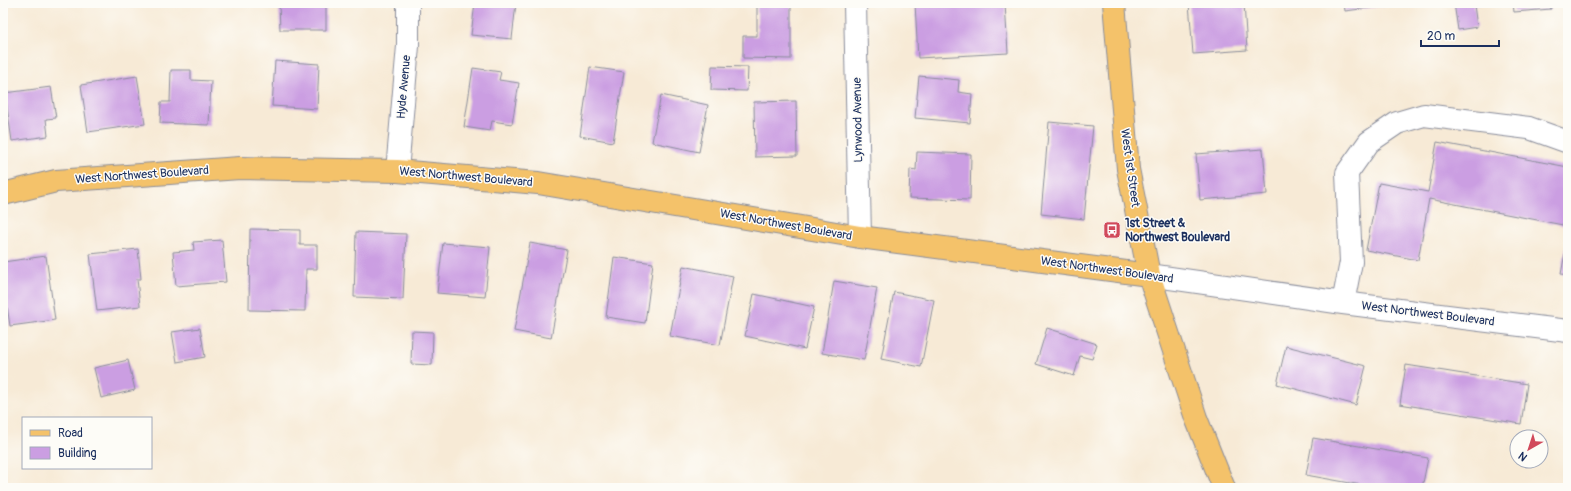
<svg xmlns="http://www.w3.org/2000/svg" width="1571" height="491" font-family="Pangolin,sans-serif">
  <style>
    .building { fill: #cb9ee2 }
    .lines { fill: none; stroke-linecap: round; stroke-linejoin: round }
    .minor-casing { stroke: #898c9a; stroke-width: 24 }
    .major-casing { stroke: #898c9a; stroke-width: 24 }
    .minor { stroke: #fff; stroke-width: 22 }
    .major { stroke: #f4c26a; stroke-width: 22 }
    .labels { text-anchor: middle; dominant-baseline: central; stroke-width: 3; stroke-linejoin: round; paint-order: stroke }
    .street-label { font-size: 12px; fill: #1b2f5e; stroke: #fdfcf7 }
    .poi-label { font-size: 12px; font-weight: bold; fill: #1b2f5e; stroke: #fdfcf7; text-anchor: start }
  </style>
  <rect width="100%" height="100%" fill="#fdfcf7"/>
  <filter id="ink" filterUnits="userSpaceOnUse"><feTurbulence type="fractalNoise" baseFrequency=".025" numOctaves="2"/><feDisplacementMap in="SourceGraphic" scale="8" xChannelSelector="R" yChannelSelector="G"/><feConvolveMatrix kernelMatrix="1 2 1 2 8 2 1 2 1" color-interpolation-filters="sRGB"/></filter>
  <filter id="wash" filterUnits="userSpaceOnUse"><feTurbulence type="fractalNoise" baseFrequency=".012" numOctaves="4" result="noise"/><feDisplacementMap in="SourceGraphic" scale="16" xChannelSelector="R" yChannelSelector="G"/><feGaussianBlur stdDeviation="0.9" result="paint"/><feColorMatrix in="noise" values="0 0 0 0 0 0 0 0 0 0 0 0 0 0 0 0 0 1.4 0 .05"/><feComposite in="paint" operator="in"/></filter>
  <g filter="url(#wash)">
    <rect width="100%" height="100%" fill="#f7ead6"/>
    <g id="blocks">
      <!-- building -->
      <path class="building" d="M279 3H326V30H280Z
        M475 3H516L512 39 471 35Z
        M757 3H791V59L743 58V36H757Z
        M915 3H1005L1008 53 918 58Z
        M1189 3H1244L1247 50 1193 54Z
        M1344 3H1384V6L1345 11Z
        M1454 3H1482L1474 5 1477 27 1458 30Z
        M1513 3H1550L1551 9 1514 12Z
        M275 61 319 64 317 109 272 106Z
        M712 66 748 67 747 91 711 90Z
        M590 67 624 72 613 142 580 136Z
        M473 68 501 72 499 80 519 83 512 124 492 121 490 131 464 127Z
        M171 70H191V80L211 81 209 125 160 123 161 102H170Z
        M137 76 145 124 88 132 81 85Z
        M919 76 959 80 958 92 972 94 970 123 915 118Z
        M51 87 56 118 46 119 48 136 12 141 5 93Z
        M661 95 708 105 699 152 652 142Z
        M796 101 797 156 755 157 754 102Z
        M1049 122 1093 126 1084 219 1041 214Z
        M1437 142 1568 167V226L1429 199 1418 260 1366 250 1379 183 1428 192Z
        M1263 149 1267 194 1200 200 1196 154Z
        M917 152 971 154 970 200 909 198 910 169 916 170Z
        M250 229 300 230V245H317V269H306L305 311 249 310Z
        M356 232 406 234 403 299 354 297Z
        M222 240 226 282 176 286 173 252 194 250 193 242Z
        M443 243 490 247 485 297 437 293Z
        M530 243 567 250 551 338 514 331Z
        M1567 243H1568V275L1561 274Z
        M138 249 141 279H137L140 306 97 311 90 254Z
        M46 256 55 320 10 326 3 278V262Z
        M614 257 653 263 645 323 606 317Z
        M683 266 733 276 720 345 670 336Z
        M834 281 877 288 864 360 822 353Z
        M894 292 934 300 921 367 881 359Z
        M754 294 814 307 805 349 745 336Z
        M200 328 205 357 177 362 172 332Z
        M1047 328 1097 344 1092 359 1080 356 1074 376 1036 364Z
        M412 331 433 332 432 365 411 364Z
        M1286 346 1366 366 1356 405 1277 384Z
        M128 360 135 390 101 398 94 368Z
        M1406 365 1527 384 1521 424 1400 404Z
        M1313 438 1428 458 1422 488H1378L1306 475Z"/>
    </g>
  </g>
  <g filter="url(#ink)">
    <use href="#blocks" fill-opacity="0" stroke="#898c9a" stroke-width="1"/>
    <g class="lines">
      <defs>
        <path id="minor" d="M855 3 860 237
          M397 171 408 46V3
          M1149 275 1343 303 1568 331
          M1343 303 1351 262 1347 173 1369 142 1397 123 1424 115 1529 128 1568 142"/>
        <path id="major" d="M1114 3 1128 169 1149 275 1196 418 1224 488
          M3 194 56 181 240 168 397 171 538 183 860 237 1149 275"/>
      </defs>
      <!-- minor casing -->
      <use href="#minor" class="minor-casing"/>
      <!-- major casing -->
      <use href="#major" class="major-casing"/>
      <!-- minor -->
      <use href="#minor" class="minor"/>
      <!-- major -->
      <use href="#major" class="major"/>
    </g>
  </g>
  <!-- icons -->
  <defs>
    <symbol id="bus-square" viewBox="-11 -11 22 22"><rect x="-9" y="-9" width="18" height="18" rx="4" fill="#d1495b" stroke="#fdfcf7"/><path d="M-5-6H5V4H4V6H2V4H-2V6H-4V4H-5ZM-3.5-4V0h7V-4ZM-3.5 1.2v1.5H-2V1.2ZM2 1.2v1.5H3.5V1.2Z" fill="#fff"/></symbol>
  </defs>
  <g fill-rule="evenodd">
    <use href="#bus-square" x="1102" y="220" width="20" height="20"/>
  </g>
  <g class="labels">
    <!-- street labels -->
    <g class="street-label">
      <text transform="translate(404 87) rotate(-85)">Hyde Avenue</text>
      <text transform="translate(858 120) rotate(-91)">Lynwood Avenue</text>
      <text transform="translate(1130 168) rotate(82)">West 1st Street</text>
      <text transform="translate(142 175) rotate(-4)">West Northwest Boulevard</text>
      <text transform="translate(466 177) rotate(5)">West Northwest Boulevard</text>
      <text transform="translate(786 225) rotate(10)">West Northwest Boulevard</text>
      <text transform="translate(1107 270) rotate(8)">West Northwest Boulevard</text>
      <text transform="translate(1428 314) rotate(7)">West Northwest Boulevard</text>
    </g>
    <!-- poi labels -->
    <g class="poi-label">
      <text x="1125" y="223">1st Street &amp;<tspan x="1125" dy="14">Northwest Boulevard</tspan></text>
    </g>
  </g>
  <!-- margin -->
  <rect width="1571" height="491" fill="none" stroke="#fdfcf7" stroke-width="16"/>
  <!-- legend -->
  <rect x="22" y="417" width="130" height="52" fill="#fdfcf7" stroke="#a3aaba"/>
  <rect x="30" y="430" width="20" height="6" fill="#f4c26a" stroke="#a3aaba"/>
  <text x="58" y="437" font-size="12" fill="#1b2f5e">Road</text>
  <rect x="30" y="447" width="20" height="12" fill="#cb9ee2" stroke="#a3aaba"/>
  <text x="58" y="457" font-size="12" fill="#1b2f5e">Building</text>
  <!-- north arrow -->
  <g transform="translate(1529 449) rotate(219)"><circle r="19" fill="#fdfcf7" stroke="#a3aaba"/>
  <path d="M0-3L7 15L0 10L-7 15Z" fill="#d1495b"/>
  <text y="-6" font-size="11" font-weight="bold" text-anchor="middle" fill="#1b2f5e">N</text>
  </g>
  <!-- scale -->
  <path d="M1421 40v6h78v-6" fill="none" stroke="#1b2f5e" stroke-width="2"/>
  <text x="1427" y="40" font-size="12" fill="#1b2f5e" stroke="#fdfcf7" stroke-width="3" paint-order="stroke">20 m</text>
</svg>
